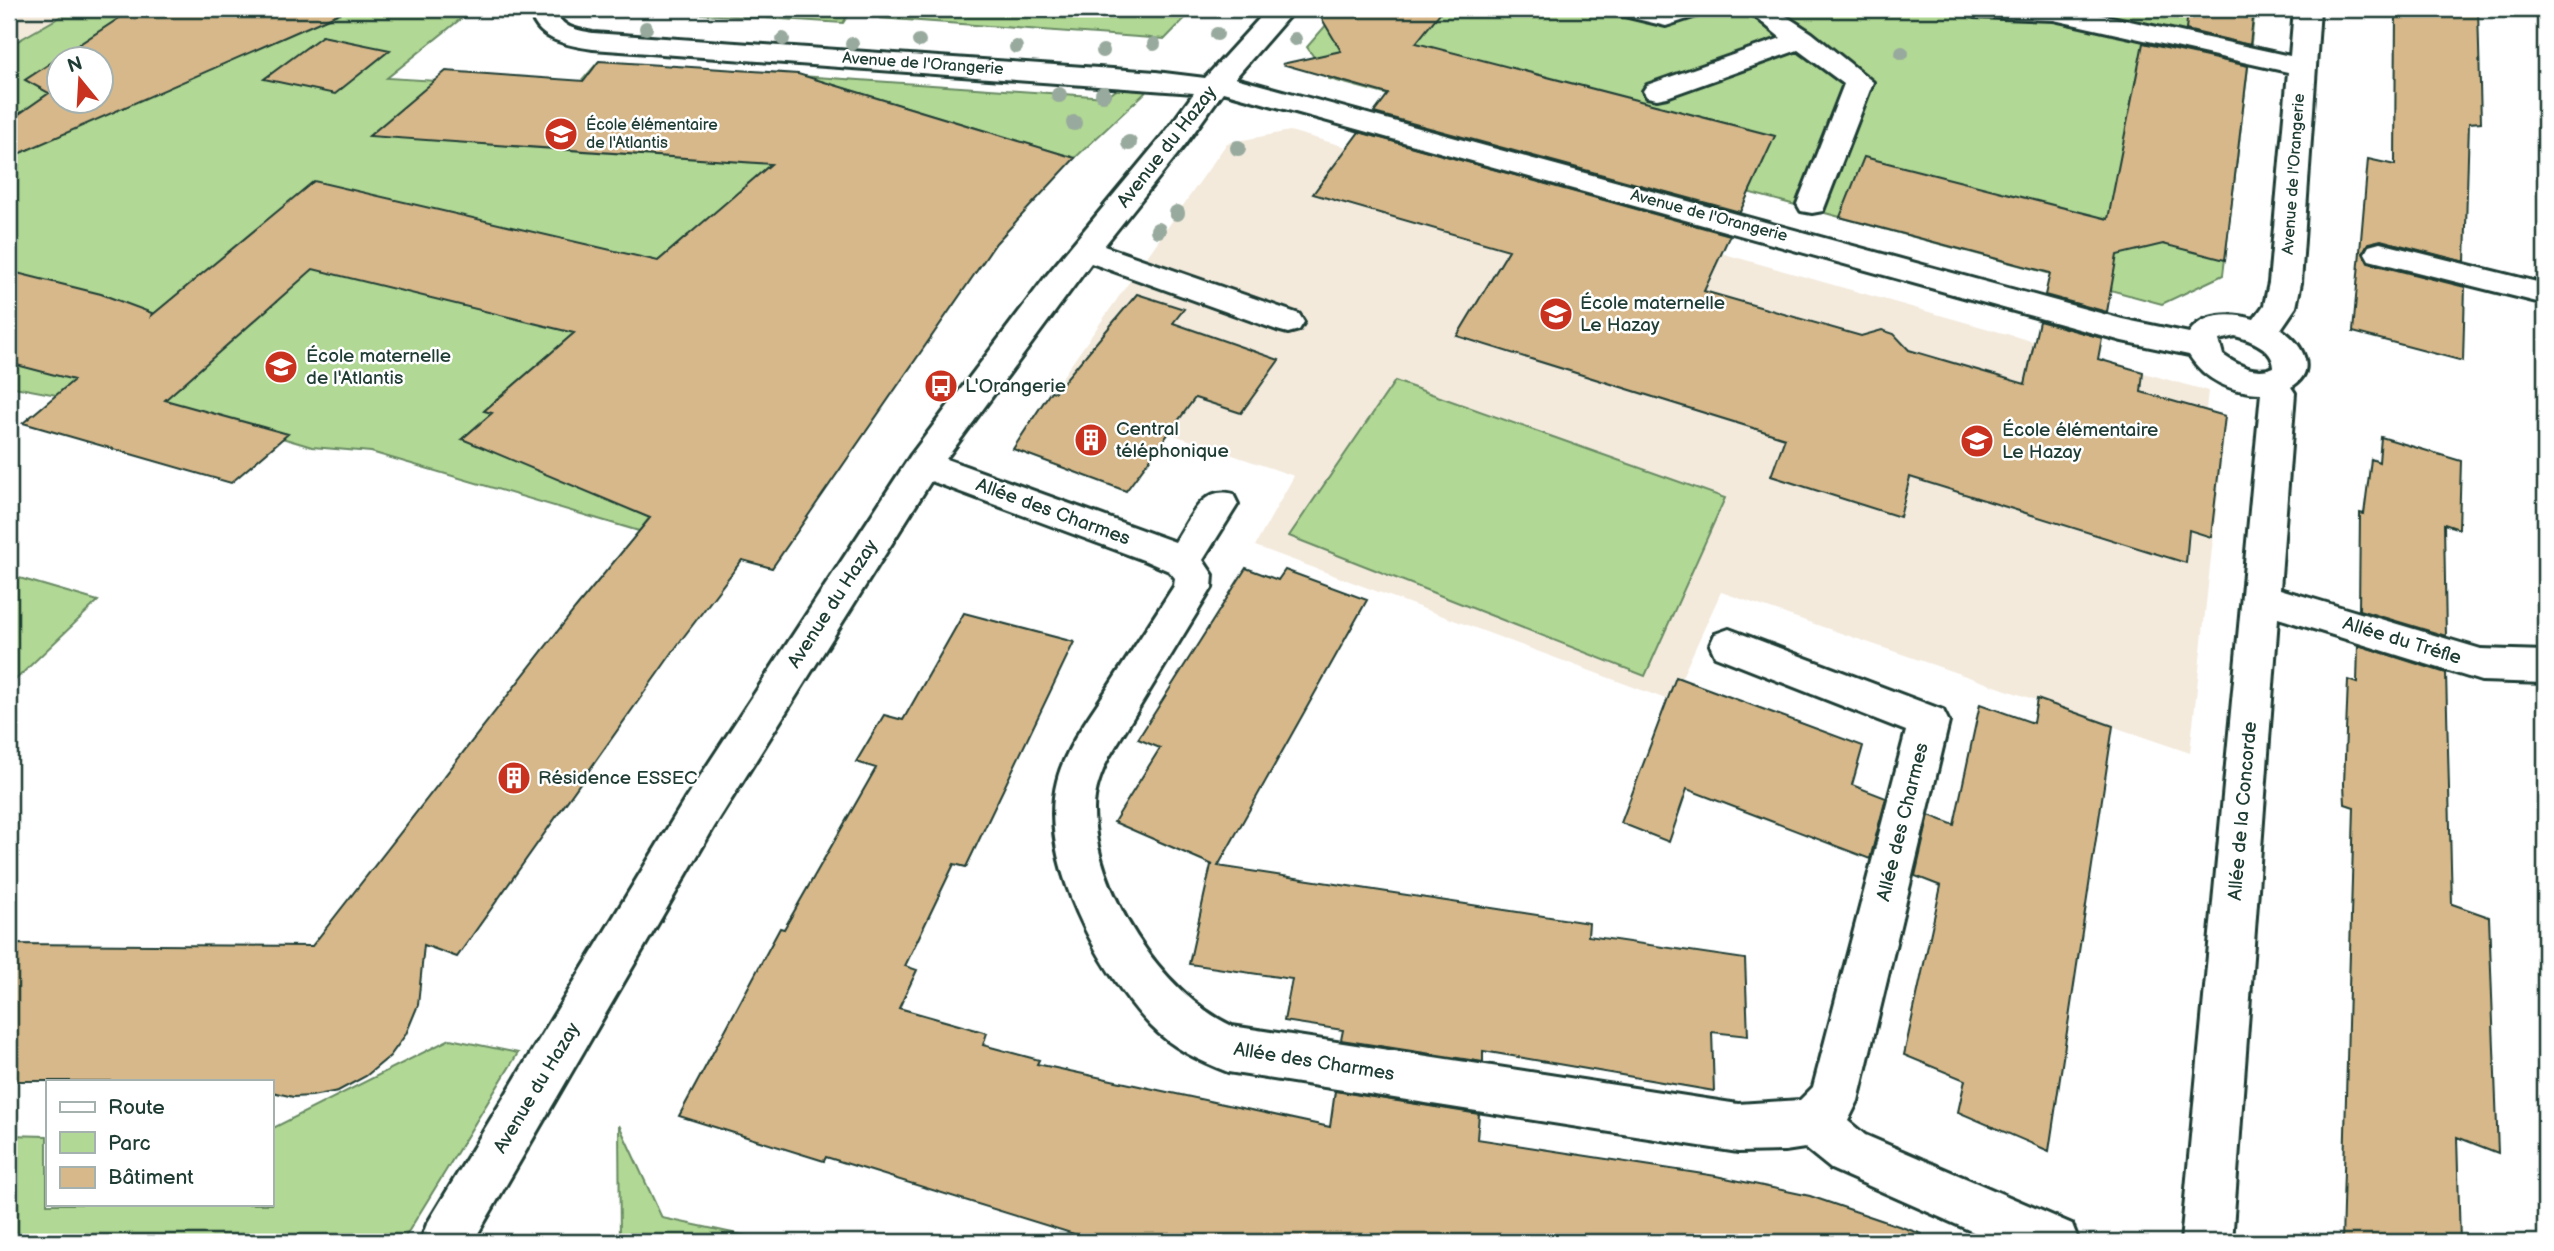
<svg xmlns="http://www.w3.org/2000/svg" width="2554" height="1251" font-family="'Balsamiq Sans',sans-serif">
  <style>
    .built { fill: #f3eadc }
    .green { fill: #b1d894; stroke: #688a64; stroke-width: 2; fill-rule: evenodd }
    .building { fill: #d7b88a; stroke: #1f3d34; stroke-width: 2; fill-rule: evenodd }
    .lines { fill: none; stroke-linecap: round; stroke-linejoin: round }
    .minor-casing { stroke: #1f3d34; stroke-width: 6 }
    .minor { fill: #fff; fill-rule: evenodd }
    .tree { fill: #98aa9d }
    .labels { text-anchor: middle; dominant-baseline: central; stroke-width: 5; stroke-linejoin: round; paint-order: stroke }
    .far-street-label { font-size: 16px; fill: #1f3d34; stroke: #fff }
    .far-poi-label { font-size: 16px; fill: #1f3d34; stroke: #fff; text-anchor: start }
    .street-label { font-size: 19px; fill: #1f3d34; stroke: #fff }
    .poi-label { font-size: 19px; fill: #1f3d34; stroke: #fff; text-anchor: start }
  </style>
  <rect width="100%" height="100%" fill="#fff"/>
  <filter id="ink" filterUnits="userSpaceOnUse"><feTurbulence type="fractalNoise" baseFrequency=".0143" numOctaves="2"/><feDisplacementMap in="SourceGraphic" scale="14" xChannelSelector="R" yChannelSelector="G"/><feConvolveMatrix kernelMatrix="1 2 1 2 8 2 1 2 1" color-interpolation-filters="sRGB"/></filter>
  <g filter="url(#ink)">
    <!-- built -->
    <path class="built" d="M9 9H74L9 46Z
      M1290 131 2208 391 2206 410 2226 418 2190 753 1721 592 1671 701 1255 546 1294 476 1051 393 1227 143Z"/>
    <!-- green -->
    <path class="green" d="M74 9H473L387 78 575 89 598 62 1107 97 1124 84 1146 92 1075 158 817 80 799 139 694 238 688 235 485 410 492 413 462 439 653 513 639 531 371 452 312 447 282 438 9 386V46ZM60 60H102V102H60Z
      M659 9H852L843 23 658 11Z
      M884 9H1194L1165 39 880 18Z
      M1340 9H2255L2223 275 2162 304 1329 79 1307 47Z
      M1395 381 1725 498 1645 676 1289 536Z
      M9 575 98 601 9 686Z
      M450 1039 518 1053 402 1242H9V1135L47 1136V1204H271V1129Z
      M619 1125 662 1218 775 1242H620Z"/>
    <!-- building -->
    <path class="building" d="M133 9H349L9 158V121L49 93 25 80ZM60 60H102V102H60Z
      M1316 9H1443L1416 43 1775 136 1740 212 1374 113 1388 94 1282 64 1341 51Z
      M2188 9H2254L2250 45 2186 30Z
      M2396 9H2478L2481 122 2469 123 2465 262 2381 240 2368 243 2363 252 2368 263 2465 287 2463 361 2353 332 2368 159 2395 165Z
      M322 36 390 50 335 94 264 79Z
      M2143 43 2248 66 2225 260 2163 244 2117 255 2107 312 2045 295 2050 273 1840 217 1864 157 2108 219Z
      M599 61 798 74 1075 158 996 243 772 568 742 560 682 639 457 957 424 945 418 1005 406 1034 390 1056 366 1076 338 1091 312 1096 293 1097 272 1092 271 1081H9V944L312 946 575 609 650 518 462 439 492 413 484 411 574 333 313 269 165 400 288 434 231 483 23 423 74 380 9 363V271L101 294 152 313 151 316 314 181 658 261 771 164 369 136 446 71 584 81Z
      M1359 132 1730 235 1704 291 1861 336 1882 330 1894 334 1909 350 2025 384 2039 321 2102 338 2098 359 2143 372 2141 392 2225 416 2211 537 2189 530 2186 563 1910 477 1900 517 1771 476 1785 438 1457 336 1509 250 1313 194Z
      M1137 294 1184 309 1173 323 1279 360 1241 413 1195 398 1126 491 1013 449 1051 391 1055 392Z
      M2381 437 2461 461 2459 529 2444 524 2446 636 2359 610 2360 513 2364 514 2371 459 2379 462Z
      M1246 568 1278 580 1285 570 1367 600 1218 866 1589 923 1588 936 1745 959 1748 1036 1712 1032 1714 1091 1483 1051V1062L1341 1040 1343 1030 1284 1021 1292 979 1189 964 1211 865H1213L1114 822 1160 748 1138 739Z
      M964 613 1074 642 966 867 954 864 905 966 917 970 899 1008 987 1033 983 1045 1039 1060 1037 1064 1330 1127 1335 1091 1479 1114 1477 1139 1716 1176 1810 1196 1922 1234 1921 1242H1100L826 1157 824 1161 679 1116 780 928 784 929 876 768 856 762 884 715 903 720Z
      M2358 645 2446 673 2452 904 2489 917 2498 1153 2457 1137 2460 1242H2342L2354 807 2345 804 2344 784 2348 680 2357 683Z
      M1676 677 1863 746 1852 785 1886 798 1870 859 1687 789 1669 842 1621 823Z
      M2037 699 2113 726 2049 1151 1958 1112 1965 1080 1904 1055 1941 886 1915 876 1929 815 1954 825 1980 704 2033 723Z"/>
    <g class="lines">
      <defs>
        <path id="minor" d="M530 9H556C559 27 576 30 593 33L1156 72 1205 78 1268 9H1295L1235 78 2122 319 2189 333C2202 312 2233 313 2254 319L2264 305 2269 283 2288 72 2054 20 1974 17 1965 14 1961 9H2075L2290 56 2294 9H2320L2301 283 2296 307 2281 329C2302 343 2319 371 2291 387L2295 393 2280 589 2481 649 2545 651V683L2481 681 2278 618 2232 1242H2181L2261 393C2232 392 2205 381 2189 355L2122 341 1223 92 1184 146 1104 246 1299 314 1304 322 1299 330 1288 333 1277 330 1091 263 946 459 1175 542C1190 519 1202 485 1233 494L1238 504 1203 560 1213 575 1212 588 1109 757C1101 773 1094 791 1094 809 1093 888 1161 993 1232 1026L1738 1104 1800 1100 1813 1087 1906 731 1715 656 1710 645 1715 634 1729 629 1943 710 1949 722 1858 1101 1848 1121 1865 1135 2072 1224 2079 1242H1996L1831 1169 1805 1148 1785 1151 1738 1152 1228 1072C1200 1061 1172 1048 1151 1026 1099 971 1037 858 1057 781 1064 752 1085 722 1102 697 1126 660 1150 623 1174 586L1175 578 1169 571 1146 561 931 481 714 827 473 1242H420L427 1224 684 801 911 455 1047 275 1164 134 1194 93 593 49C567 45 534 40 530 9ZM2235 336C2251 340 2273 348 2274 367 2256 375 2237 365 2223 355L2219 340Z
          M1612 9H1707L1703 14 1666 26 1616 14Z
          M1746 9H1775L1812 33 1873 82 1823 211 1812 213 1801 211 1797 204 1844 84 1798 50 1667 97 1657 99 1647 97 1643 91 1647 85 1781 38Z
          M2380 243 2545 284V304L2369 260 2365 253 2369 246Z"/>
      </defs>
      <!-- minor casing -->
      <use href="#minor" class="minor-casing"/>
      <!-- minor -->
      <use href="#minor" class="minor"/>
    </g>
    <!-- trees -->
    <g class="tree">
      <circle cx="646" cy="28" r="7"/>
      <circle cx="1217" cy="34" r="7"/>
      <circle cx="783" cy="39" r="7"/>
      <circle cx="1295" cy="39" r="7"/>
      <circle cx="919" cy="41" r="7"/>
      <circle cx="852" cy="44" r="7"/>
      <circle cx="1154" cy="44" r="7"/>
      <circle cx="1016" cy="47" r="7"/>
      <circle cx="1103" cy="51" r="7"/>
      <circle cx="1902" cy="53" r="7"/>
      <circle cx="1103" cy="94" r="8"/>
      <circle cx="1059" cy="95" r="8"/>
      <circle cx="1074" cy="123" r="8"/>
      <circle cx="1129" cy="143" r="8"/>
      <circle cx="1238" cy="148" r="8"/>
      <circle cx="1177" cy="213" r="8"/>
      <circle cx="1158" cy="230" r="8"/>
    </g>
  </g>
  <!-- icons -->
  <defs>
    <symbol id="school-disc" viewBox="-11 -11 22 22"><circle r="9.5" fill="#c8321e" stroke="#fff"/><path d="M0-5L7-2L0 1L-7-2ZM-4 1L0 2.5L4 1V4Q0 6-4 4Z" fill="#fff"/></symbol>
    <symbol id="bus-disc" viewBox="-11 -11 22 22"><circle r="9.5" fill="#c8321e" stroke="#fff"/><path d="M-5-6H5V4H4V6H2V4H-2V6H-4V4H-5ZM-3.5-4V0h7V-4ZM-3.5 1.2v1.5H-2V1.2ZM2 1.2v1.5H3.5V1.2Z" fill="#fff"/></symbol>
    <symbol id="building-disc" viewBox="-11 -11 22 22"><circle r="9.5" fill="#c8321e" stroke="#fff"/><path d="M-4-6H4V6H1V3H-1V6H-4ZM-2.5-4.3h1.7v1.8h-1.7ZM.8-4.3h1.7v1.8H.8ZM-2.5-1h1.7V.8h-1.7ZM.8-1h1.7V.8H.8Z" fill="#fff"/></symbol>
  </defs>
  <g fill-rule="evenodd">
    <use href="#school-disc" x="542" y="115" width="38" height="38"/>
    <use href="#school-disc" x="1537" y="295" width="38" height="38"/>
    <use href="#school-disc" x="262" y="348" width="38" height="38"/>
    <use href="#bus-disc" x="922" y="367" width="38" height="38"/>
    <use href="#building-disc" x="1072" y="421" width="38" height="38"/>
    <use href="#school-disc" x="1958" y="422" width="38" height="38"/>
    <use href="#building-disc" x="495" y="759" width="38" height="38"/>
  </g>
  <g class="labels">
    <!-- far-street labels -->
    <g class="far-street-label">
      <text transform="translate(923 64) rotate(4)">Avenue de l'Orangerie</text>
      <text transform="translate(2294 174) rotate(-86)">Avenue de l'Orangerie</text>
      <text transform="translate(1709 216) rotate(15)">Avenue de l'Orangerie</text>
    </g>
    <!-- far-poi labels -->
    <g class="far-poi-label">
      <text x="586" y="125">École élémentaire<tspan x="586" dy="18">de l'Atlantis</tspan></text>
    </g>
    <!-- street labels -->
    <g class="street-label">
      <text transform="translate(1167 147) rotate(-52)">Avenue du Hazay</text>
      <text transform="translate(1053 512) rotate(20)">Allée des Charmes</text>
      <text transform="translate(833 604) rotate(-57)">Avenue du Hazay</text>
      <text transform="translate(2402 641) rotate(17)">Allée du Tréfle</text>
      <text transform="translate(2243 811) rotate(-85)">Allée de la Concorde</text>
      <text transform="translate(1903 822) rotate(-76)">Allée des Charmes</text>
      <text transform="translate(1314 1062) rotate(9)">Allée des Charmes</text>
      <text transform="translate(537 1088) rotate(-59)">Avenue du Hazay</text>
    </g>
    <!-- poi labels -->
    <g class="poi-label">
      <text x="1580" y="303">École maternelle<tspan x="1580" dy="22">Le Hazay</tspan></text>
      <text x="306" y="356">École maternelle<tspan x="306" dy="22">de l'Atlantis</tspan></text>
      <text x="965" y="386">L'Orangerie</text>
      <text x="1116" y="429">Central<tspan x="1116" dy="22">téléphonique</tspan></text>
      <text x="2002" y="430">École élémentaire<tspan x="2002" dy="22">Le Hazay</tspan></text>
      <text x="538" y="778">Résidence ESSEC</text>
    </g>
  </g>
  <!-- margin -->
  <rect width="2554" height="1251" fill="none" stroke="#fff" stroke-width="35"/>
  <rect x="18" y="18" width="2519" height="1216" fill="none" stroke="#1f3d34" stroke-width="2.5" filter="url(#ink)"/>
  <!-- legend -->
  <rect x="46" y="1080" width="228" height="126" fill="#ffffff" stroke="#a5b1ae" stroke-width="2"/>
  <rect x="60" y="1102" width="35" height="10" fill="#ffffff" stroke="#a5b1ae" stroke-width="2"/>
  <text x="108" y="1114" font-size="21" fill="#1f3d34">Route</text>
  <rect x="60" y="1132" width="35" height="21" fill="#b1d894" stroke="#a5b1ae" stroke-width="2"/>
  <text x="108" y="1150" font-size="21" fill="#1f3d34">Parc</text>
  <rect x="60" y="1167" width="35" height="21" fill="#d7b88a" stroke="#a5b1ae" stroke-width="2"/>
  <text x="108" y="1184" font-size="21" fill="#1f3d34">Bâtiment</text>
  <!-- north arrow -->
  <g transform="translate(80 80) rotate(342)"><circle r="33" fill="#ffffff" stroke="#a5b1ae" stroke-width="2"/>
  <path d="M0-5L12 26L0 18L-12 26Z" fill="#c8321e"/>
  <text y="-10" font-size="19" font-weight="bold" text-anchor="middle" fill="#1f3d34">N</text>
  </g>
</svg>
